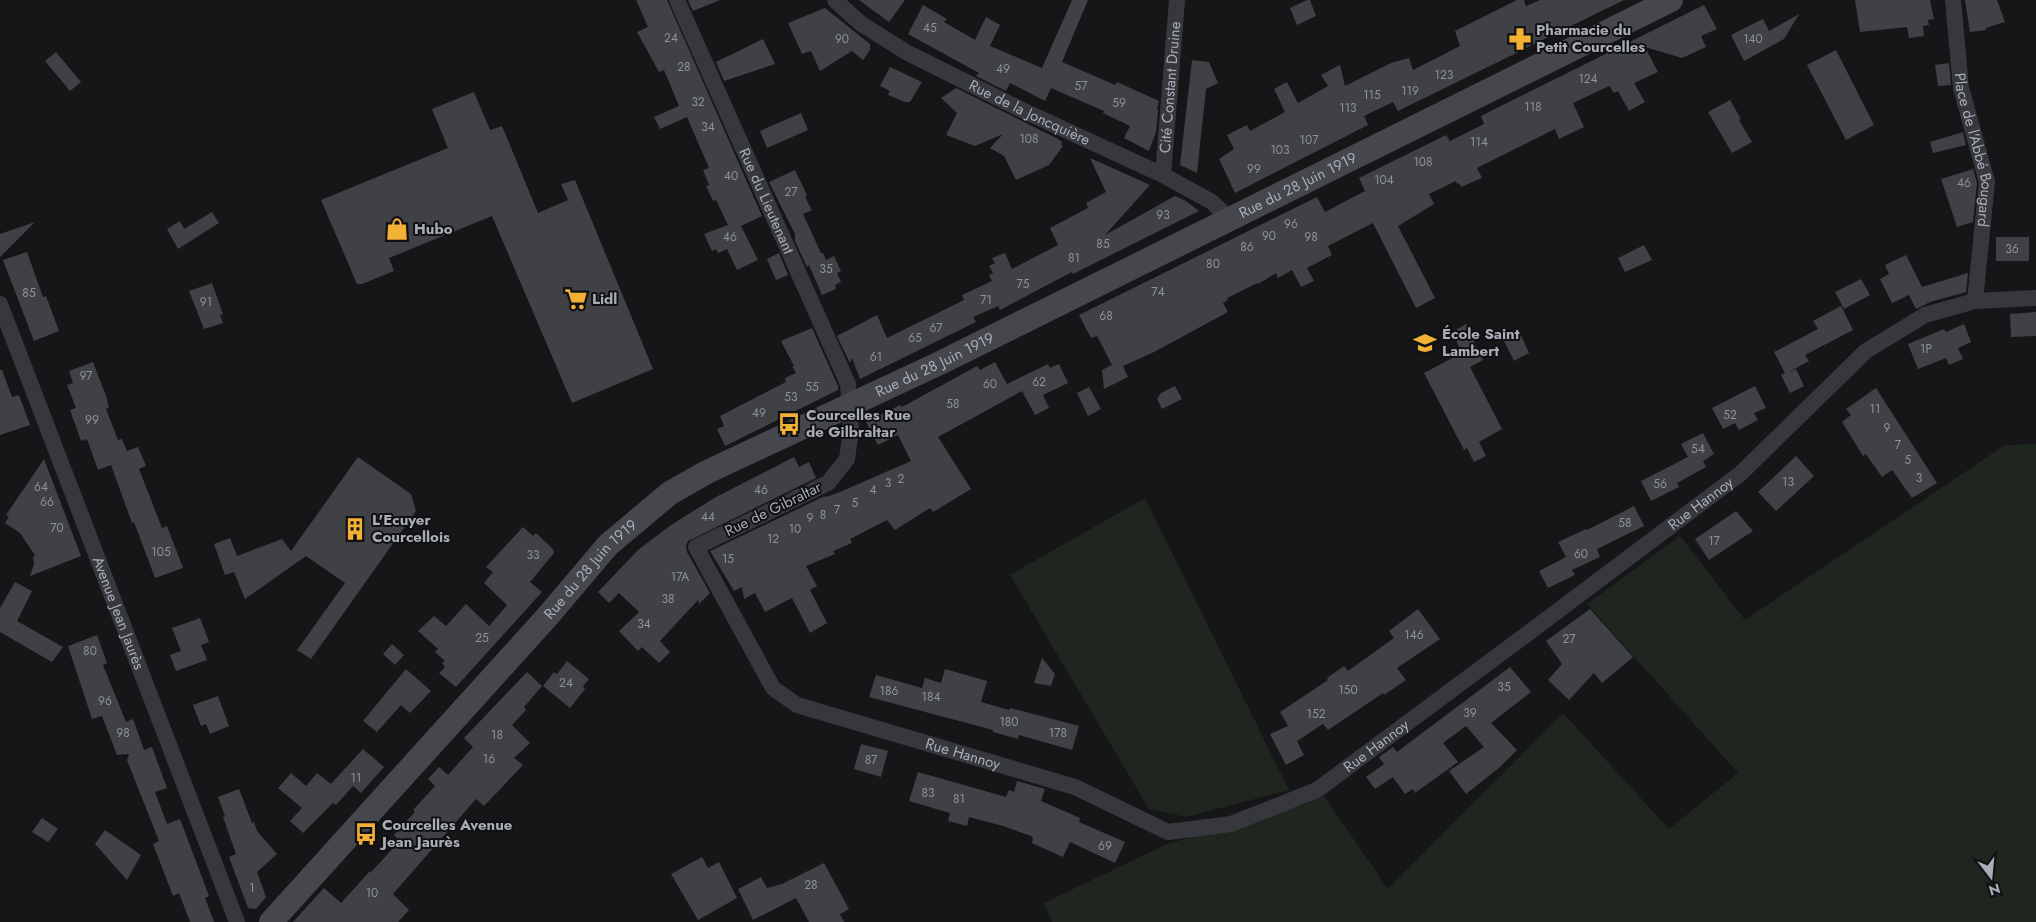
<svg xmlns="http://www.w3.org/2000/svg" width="2036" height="922" font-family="Jost,sans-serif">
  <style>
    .green { fill: #1e261f }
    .building { fill: #404145 }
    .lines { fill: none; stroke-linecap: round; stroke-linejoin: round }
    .street { stroke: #37383d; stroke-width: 16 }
    .secondary { stroke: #45474d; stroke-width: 24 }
    .labels { text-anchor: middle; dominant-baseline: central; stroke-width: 4; stroke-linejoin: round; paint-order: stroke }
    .number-label { font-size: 12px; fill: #8e929b }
    .poi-label { font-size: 15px; font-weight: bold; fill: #a8adb8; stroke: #111113; text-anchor: start }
    .street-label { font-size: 15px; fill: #a8adb8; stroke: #111113 }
  </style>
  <rect width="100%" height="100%" fill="#161618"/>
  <!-- green -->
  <path class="green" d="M2036 444V922H1052L1044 903 1167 844 1300 806 1324 796 1388 889 1563 713 1669 829 1738 773 1587 604 1680 536 1745 620 2005 445Z
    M1145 498 1289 790 1186 817 1149 809 1010 575Z"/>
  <!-- building -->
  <path class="building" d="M636 0H667L762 216 741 226 758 260 737 270 727 249 718 253 716 249 712 251 704 234 728 225 716 200 713 201 706 186 709 185 703 170 709 168 687 117 660 129 654 117 679 106 664 70 659 72 637 32 648 27Z
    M688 0H720L693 11Z
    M859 0H905L889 22Z
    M1072 0H1088L1062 62 1115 85 1117 82 1159 101 1157 110H1158L1156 132 1149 151 1124 138 1130 126 1103 113 1104 111 1051 88 1045 101 1010 83 1006 91 976 76 979 73 908 34 923 5 947 19 944 22 975 40 986 17 1000 25 990 46 1042 68Z
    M1307 0H1310L1316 16 1297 25 1290 8Z
    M1517 0H1524L1526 6 1540 0H1624L1398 111 1393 102 1364 116 1368 125 1235 193 1219 159 1234 149 1227 135 1247 125 1250 131 1285 112 1274 89 1287 82 1298 103 1328 86 1321 75 1340 65 1345 86 1391 63 1409 58 1413 70 1460 46 1455 31Z
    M1855 0H1930L1934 19 1928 20 1929 25 1923 26 1924 36 1909 38 1907 27 1860 32Z
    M1965 0H1997L2005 22 1986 28V30L1970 32Z
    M1704 5 1717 29 1701 36 1706 47 1682 58 1645 47 1658 72 1634 83 1645 102 1629 111 1618 91 1614 93 1609 86 1573 103 1584 127 1559 139 1555 129 1477 168 1482 178 1461 187 1459 183 1457 184 1456 181 1429 194 1434 204 1398 226 1435 298 1416 308 1373 223 1328 246 1332 255 1307 268 1314 281 1301 287 1292 270 1278 278 1276 273 1258 284 1257 283 1227 298 1228 300 1223 303 1228 312 1154 352 1123 366 1128 377 1104 389 1102 370 1112 365 1097 336 1091 338 1079 315 1317 197 1325 212 1365 191 1359 178 1446 135 1450 141 1484 124 1481 116Z
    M825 8 870 44V50L863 60 852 51 820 71 811 51 802 54 788 23Z
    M1799 14 1784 39 1744 61 1731 35 1763 19 1769 31Z
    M763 39 775 64 724 81 716 62Z
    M1836 50 1874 125 1846 140 1807 65Z
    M56 52 81 82 70 91 45 61Z
    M1192 60 1209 62 1218 83 1206 89 1197 173 1180 165Z
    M1949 63 1951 85 1938 86 1935 65Z
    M890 67 922 82 910 102H905L888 95 890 91 880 86Z
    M956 88 1058 139 1062 142 1061 145 1063 146 1049 165 1016 180 1004 156 990 148 1003 134 975 146 946 135 957 113 941 98Z
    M474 92 490 130 502 126 538 213 568 200 561 184 575 180 653 369 572 403 492 216 389 258 394 271 362 284H357L321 200 448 148 432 109Z
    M1730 100 1741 119 1739 120 1752 142 1732 153 1708 112Z
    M801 113 808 130 767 148 760 131Z
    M1963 132 1966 145 1933 153 1930 142Z
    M1090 158 1150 185 1105 235 1175 196 1186 201 1199 211 1073 274 1072 272 1000 310 998 306 973 317 976 322 860 379 852 358 850 363 837 336 877 315 887 338 964 300 962 295 992 281 989 275 993 273 989 266 995 263 992 258 1005 253 1012 269 1058 245 1050 228 1088 208 1086 203 1106 192Z
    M1973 169 1977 183 1973 222 1957 227 1941 179Z
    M795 170 807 195 805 197 812 210 803 214 821 253H823L826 260 834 256 841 271 837 273 841 282 835 285 836 289 822 295 809 265 807 267 795 241V234L769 182Z
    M212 212 219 223 178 249 167 229 180 221 184 229Z
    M35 222 0 257V234Z
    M1996 237H2029V261H1996Z
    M1644 245 1652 260 1625 272 1618 258Z
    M27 252 43 297 46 296 59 331 34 341 3 260Z
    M779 253 788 275 776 280 767 259Z
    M1906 255 1922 287 1968 273 1966 292 1930 302 1916 309 1909 295 1892 303 1880 279 1889 274 1885 265Z
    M1861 279 1870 295 1844 309 1835 292Z
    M212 283 223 314 220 315 223 323 204 329 189 291Z
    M1841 306 1853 330 1805 355 1809 361 1787 373 1796 369 1804 386 1790 393 1781 375 1785 373 1774 352 1818 329 1813 321Z
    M2036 312V336L2011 337 2010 314Z
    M1466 324 1483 360 1470 367 1502 429 1479 442 1486 456 1474 462 1467 448 1464 450 1424 373 1462 353 1452 332Z
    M1964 324 1971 342 1958 348 1963 359 1949 365 1946 358 1918 369 1908 344 1944 329 1946 332Z
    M812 328 838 386V390L725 446 717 429 724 426 720 416 786 382 785 378 796 373 792 366H794L781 341Z
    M1519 331 1529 353 1514 361 1503 339Z
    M93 362 106 396 109 407 106 409 118 440 122 439 127 451 138 447 146 466 139 469 162 528 167 526 183 568 155 578 134 522 132 523 111 465 98 470 87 439 81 441 70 410 76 408 67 385 73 383 69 371Z
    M995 362 1007 384 1048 364 1050 368 1059 364 1068 383 1043 395 1049 408 1035 415 1022 391 938 437 971 489 933 512 930 508 895 530 887 520 850 539 852 543 833 551 835 554 806 566 817 586 810 590 827 623 810 633 792 598 765 612 755 593 744 599 742 587 734 591 710 551 825 496 826 497 840 492 911 461 898 435 878 445 866 422 900 405 902 407 977 366 980 370Z
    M0 370H2L12 397 19 395 30 425 0 435Z
    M1175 386 1182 399 1162 409 1157 399 1161 393Z
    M1755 386 1766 408 1754 413 1758 420 1739 430 1735 423 1723 429 1712 408Z
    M1089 387 1101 409 1088 416 1077 393Z
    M1876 388 1937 483 1912 498 1892 470 1882 477 1866 454 1863 456 1842 422 1851 415 1846 409Z
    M1703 433 1714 454 1703 461 1706 467 1677 483 1679 487 1651 501 1641 481 1688 457 1681 444Z
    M1796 456 1814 476 1776 511 1758 492Z
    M358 457 411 494 416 511 311 659 297 650 345 583 306 556 245 599 234 572 225 575 214 544 230 538 237 556 282 539 291 551Z
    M794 457 799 467 809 462 816 478 688 541 686 546 687 552 710 593 699 604 698 600 660 641 670 652 659 663 642 647 638 651 619 631 639 612 619 593 609 603 598 592 638 550 671 525 716 497Z
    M44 459 81 556 30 576 34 564 33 558 35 555 20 533 5 523 9 517 6 515Z
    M1634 506 1644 526 1597 549 1600 557 1572 570 1575 575 1548 588 1539 571 1566 557 1558 542 1586 529 1587 530Z
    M1736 511 1753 531 1709 560 1695 539Z
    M523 527 533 536 536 533 553 549 554 553 530 582 542 592 456 687 439 673 445 667 442 663 445 661 435 652 438 649 418 631 434 616 446 626 466 604 489 626 507 605 484 583 493 572 486 567Z
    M15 582 32 591 17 621 63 647 52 662 0 632V608Z
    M1418 609 1440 639 1397 668 1406 680 1384 695 1383 693 1328 730 1323 724 1297 741 1304 755 1286 765 1270 734 1288 726 1280 712 1328 680 1327 678 1344 666 1348 671 1394 638 1389 631Z
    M1590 609 1633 657 1602 683 1594 673 1569 700 1548 680 1562 664 1546 641Z
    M200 618 209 642 201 645 207 660 176 671 170 655 181 651 172 628Z
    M97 635 107 663 103 665 126 722 133 719 144 750 152 747 167 788 155 792 167 824 180 819 209 896 205 898 214 922H190L179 893 173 896 153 844 159 841 127 760 129 754 117 755 102 716 92 719 68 646Z
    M392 644 404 655 395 665 383 654Z
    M1042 658 1055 674 1051 686 1034 683Z
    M567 661 589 679 583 686 585 689 570 708 543 686 554 672 557 674Z
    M1510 667 1531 692 1491 723 1517 750 1500 767 1466 794 1449 771 1484 747 1466 726 1443 743 1458 762 1415 793 1413 789 1405 794 1393 777 1375 789 1366 777 1384 764 1379 757 1393 747 1397 752Z
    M406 669 431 691 410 713 401 705 377 732 363 721Z
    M945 669 987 681 981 702 1009 710 1010 708 1026 712 1079 726 1072 750 1019 735 1018 739 993 732V730L869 697 876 675 922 688 925 678 941 683Z
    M527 672 542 686 524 707 526 710 512 725 530 743 514 758 523 765 484 806 476 799 393 894 409 910 398 922H293L324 888 341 903 370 871 371 872 400 841 394 835 415 812 413 810 435 786 428 779 439 767 448 775 473 747 464 738Z
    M218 696 229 726 210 734 206 724 201 726 193 705Z
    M861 744 888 751 881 777 854 769Z
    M363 749 384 767 361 793 353 786 336 805 333 803 303 833 290 821 302 808 278 788 291 773 306 786 317 773 331 784Z
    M918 772 1006 797 1009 790 1014 792 1017 781 1045 789 1041 801 1080 818 1079 822 1125 842 1115 863 1070 842 1063 857 1032 843 1033 838 1031 836 1003 826 969 817 967 826 948 821 950 813 909 801Z
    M239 789 252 823 254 822 257 831 277 854 257 872 266 897 256 909 248 908 229 857 236 854 223 817 225 816 218 797Z
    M42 818 58 829 48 842 32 832Z
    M105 830 141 855 127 880 95 844Z
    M702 857 708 868 719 862 737 898 698 920 671 874Z
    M824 863 849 909 840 914 844 922H809L796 898 753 920 738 889 761 877 767 888 782 884Z"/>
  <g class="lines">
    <!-- street -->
    <g class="street">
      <path id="s1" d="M677 0 848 384 851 430 847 459 828 483 696 547 773 688 797 705 1075 787 1168 832 1231 824 1317 790 1527 634 1740 474 1866 351 1925 315 1975 301 2036 298"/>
      <path id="s2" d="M835 0 860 23 906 52 1022 110 1163 175 1212 202 1229 218"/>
      <path id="s3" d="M1953 0 1961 88 1987 182 1975 301"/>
      <path id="s4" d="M1163 175 1177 0"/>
      <path id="s5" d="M0 304 237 922"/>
    </g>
    <!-- secondary -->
    <path class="secondary" id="s6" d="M271 922 547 617 608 545 670 493 707 472 942 362 1671 0"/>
  </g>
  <!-- icons -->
  <defs>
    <symbol id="pharmacy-bare" viewBox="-9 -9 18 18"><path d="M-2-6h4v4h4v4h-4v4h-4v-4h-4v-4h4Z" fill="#f2b134" stroke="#111113" stroke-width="2.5" paint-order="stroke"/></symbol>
    <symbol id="shop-bare" viewBox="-9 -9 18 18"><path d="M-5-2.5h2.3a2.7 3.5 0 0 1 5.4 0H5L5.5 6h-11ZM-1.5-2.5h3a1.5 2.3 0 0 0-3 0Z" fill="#f2b134" stroke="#111113" stroke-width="2.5" paint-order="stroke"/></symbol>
    <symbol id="supermarket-bare" viewBox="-9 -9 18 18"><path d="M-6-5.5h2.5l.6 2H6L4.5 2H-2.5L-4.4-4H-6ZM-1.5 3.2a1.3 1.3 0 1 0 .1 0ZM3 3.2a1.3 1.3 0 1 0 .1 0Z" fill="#f2b134" stroke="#111113" stroke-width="2.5" paint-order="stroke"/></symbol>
    <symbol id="school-bare" viewBox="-9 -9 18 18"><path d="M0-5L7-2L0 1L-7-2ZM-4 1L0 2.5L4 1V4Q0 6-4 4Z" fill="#f2b134" stroke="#111113" stroke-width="2.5" paint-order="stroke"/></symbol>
    <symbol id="bus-bare" viewBox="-9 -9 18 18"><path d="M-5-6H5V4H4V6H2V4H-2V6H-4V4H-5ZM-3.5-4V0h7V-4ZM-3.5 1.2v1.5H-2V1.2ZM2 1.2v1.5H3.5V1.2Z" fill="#f2b134" stroke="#111113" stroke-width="2.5" paint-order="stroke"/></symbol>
    <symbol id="building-bare" viewBox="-9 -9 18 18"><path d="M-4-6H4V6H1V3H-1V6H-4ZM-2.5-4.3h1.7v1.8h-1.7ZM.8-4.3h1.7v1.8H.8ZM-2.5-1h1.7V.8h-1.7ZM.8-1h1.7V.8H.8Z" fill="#f2b134" stroke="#111113" stroke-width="2.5" paint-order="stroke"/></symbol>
  </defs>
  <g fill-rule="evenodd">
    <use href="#pharmacy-bare" x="1504" y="23" width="32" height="32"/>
    <use href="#shop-bare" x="381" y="213" width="32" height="32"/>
    <use href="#supermarket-bare" x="560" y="283" width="32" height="32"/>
    <use href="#school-bare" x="1409" y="327" width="32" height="32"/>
    <use href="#bus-bare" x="773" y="408" width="32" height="32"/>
    <use href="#building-bare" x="339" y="513" width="32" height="32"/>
    <use href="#bus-bare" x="350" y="818" width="32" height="32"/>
  </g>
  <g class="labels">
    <!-- number labels -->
    <g class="number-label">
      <text x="930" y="28">45</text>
      <text x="671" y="38">24</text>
      <text x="842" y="39">90</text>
      <text x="1753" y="39">140</text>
      <text x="684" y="67">28</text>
      <text x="1003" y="69">49</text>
      <text x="1444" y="75">123</text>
      <text x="1588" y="79">124</text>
      <text x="1081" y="86">57</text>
      <text x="1410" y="91">119</text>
      <text x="1372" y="95">115</text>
      <text x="698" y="102">32</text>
      <text x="1119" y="103">59</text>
      <text x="1533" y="107">118</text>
      <text x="1348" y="108">113</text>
      <text x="708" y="127">34</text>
      <text x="1029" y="139">108</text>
      <text x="1309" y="140">107</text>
      <text x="1479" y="142">114</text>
      <text x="1280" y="150">103</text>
      <text x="1423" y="162">108</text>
      <text x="1254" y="169">99</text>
      <text x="731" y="176">40</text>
      <text x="1384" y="180">104</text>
      <text x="1964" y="183">46</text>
      <text x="791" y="192">27</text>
      <text x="1163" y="215">93</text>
      <text x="1291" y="224">96</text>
      <text x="1269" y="236">90</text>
      <text x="730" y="237">46</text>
      <text x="1311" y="237">98</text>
      <text x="1103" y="244">85</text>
      <text x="1247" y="247">86</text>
      <text x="2012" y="249">36</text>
      <text x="1074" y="258">81</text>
      <text x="1213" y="264">80</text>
      <text x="826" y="269">35</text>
      <text x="1023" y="284">75</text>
      <text x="1158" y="292">74</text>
      <text x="29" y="293">85</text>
      <text x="986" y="300">71</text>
      <text x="206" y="302">91</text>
      <text x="1106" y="316">68</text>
      <text x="936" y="328">67</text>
      <text x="915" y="338">65</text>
      <text x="1926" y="349">1P</text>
      <text x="876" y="357">61</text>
      <text x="86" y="376">97</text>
      <text x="1039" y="382">62</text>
      <text x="990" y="384">60</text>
      <text x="812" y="387">55</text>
      <text x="791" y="397">53</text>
      <text x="953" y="404">58</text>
      <text x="1875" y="409">11</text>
      <text x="759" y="413">49</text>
      <text x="1730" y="415">52</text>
      <text x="92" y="420">99</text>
      <text x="1887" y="428">9</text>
      <text x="1898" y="445">7</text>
      <text x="1698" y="449">54</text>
      <text x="1908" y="460">5</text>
      <text x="1919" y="478">3</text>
      <text x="901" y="479">2</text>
      <text x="1788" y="482">13</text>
      <text x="888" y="483">3</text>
      <text x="1660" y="484">56</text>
      <text x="41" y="487">64</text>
      <text x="761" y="490">46</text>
      <text x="873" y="490">4</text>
      <text x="47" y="502">66</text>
      <text x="855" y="503">5</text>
      <text x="837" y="510">7</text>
      <text x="823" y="515">8</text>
      <text x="708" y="517">44</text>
      <text x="810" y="518">9</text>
      <text x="1625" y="523">58</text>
      <text x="57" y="528">70</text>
      <text x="795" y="529">10</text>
      <text x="773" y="539">12</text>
      <text x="1714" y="541">17</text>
      <text x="161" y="552">105</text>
      <text x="1581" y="554">60</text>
      <text x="533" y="555">33</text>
      <text x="728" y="559">15</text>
      <text x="680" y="577">17A</text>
      <text x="668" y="599">38</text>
      <text x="644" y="624">34</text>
      <text x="1414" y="635">146</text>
      <text x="482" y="638">25</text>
      <text x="1569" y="639">27</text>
      <text x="90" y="651">80</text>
      <text x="566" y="683">24</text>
      <text x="1504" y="687">35</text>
      <text x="1348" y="690">150</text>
      <text x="889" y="691">186</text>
      <text x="931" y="697">184</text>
      <text x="105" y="701">96</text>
      <text x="1470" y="713">39</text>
      <text x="1316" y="714">152</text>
      <text x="1009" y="722">180</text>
      <text x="123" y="733">98</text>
      <text x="1058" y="733">178</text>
      <text x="497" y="735">18</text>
      <text x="489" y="759">16</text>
      <text x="871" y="760">87</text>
      <text x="356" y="778">11</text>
      <text x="928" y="793">83</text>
      <text x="959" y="799">81</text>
      <text x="1105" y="846">69</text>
      <text x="811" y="885">28</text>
      <text x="252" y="888">1</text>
      <text x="372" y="893">10</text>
    </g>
    <!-- poi labels -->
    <g class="poi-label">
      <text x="1536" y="30">Pharmacie du<tspan x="1536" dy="17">Petit Courcelles</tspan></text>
      <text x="414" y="229">Hubo</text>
      <text x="592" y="299">Lidl</text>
      <text x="1442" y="334">École Saint<tspan x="1442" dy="17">Lambert</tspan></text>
      <text x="806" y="415">Courcelles Rue<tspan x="806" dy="17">de Gilbraltar</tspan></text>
      <text x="372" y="520">L'Ecuyer<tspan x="372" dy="17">Courcellois</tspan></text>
      <text x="382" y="825">Courcelles Avenue<tspan x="382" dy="17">Jean Jaurès</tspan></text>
    </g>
    <!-- street labels -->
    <g class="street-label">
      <text stroke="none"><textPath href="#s4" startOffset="88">Cité Constant Druine</textPath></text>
      <text stroke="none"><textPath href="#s2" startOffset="226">Rue de la Joncquière</textPath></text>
      <text stroke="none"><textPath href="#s3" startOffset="152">Place de l'Abbé Bougard</textPath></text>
      <text stroke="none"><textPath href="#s6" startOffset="1286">Rue du 28 Juin 1919</textPath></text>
      <text stroke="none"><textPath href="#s1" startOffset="220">Rue du Lieutenant</textPath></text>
      <text stroke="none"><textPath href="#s6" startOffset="881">Rue du 28 Juin 1919</textPath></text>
      <text stroke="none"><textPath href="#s1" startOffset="1891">Rue Hannoy</textPath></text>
      <text transform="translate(773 509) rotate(-26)">Rue de Gibraltar</text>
      <text stroke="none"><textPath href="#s6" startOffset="476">Rue du 28 Juin 1919</textPath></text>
      <text stroke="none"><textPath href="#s5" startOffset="331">Avenue Jean Jaurès</textPath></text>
      <text stroke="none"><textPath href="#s1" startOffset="1486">Rue Hannoy</textPath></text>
      <text stroke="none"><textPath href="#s1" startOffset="1036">Rue Hannoy</textPath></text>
    </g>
  </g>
  <!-- north arrow -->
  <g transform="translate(1991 877) rotate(164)" stroke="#111113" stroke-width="4" paint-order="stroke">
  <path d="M0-4L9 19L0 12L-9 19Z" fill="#a8adb8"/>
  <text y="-8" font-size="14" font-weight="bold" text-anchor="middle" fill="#a8adb8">N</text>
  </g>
</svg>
